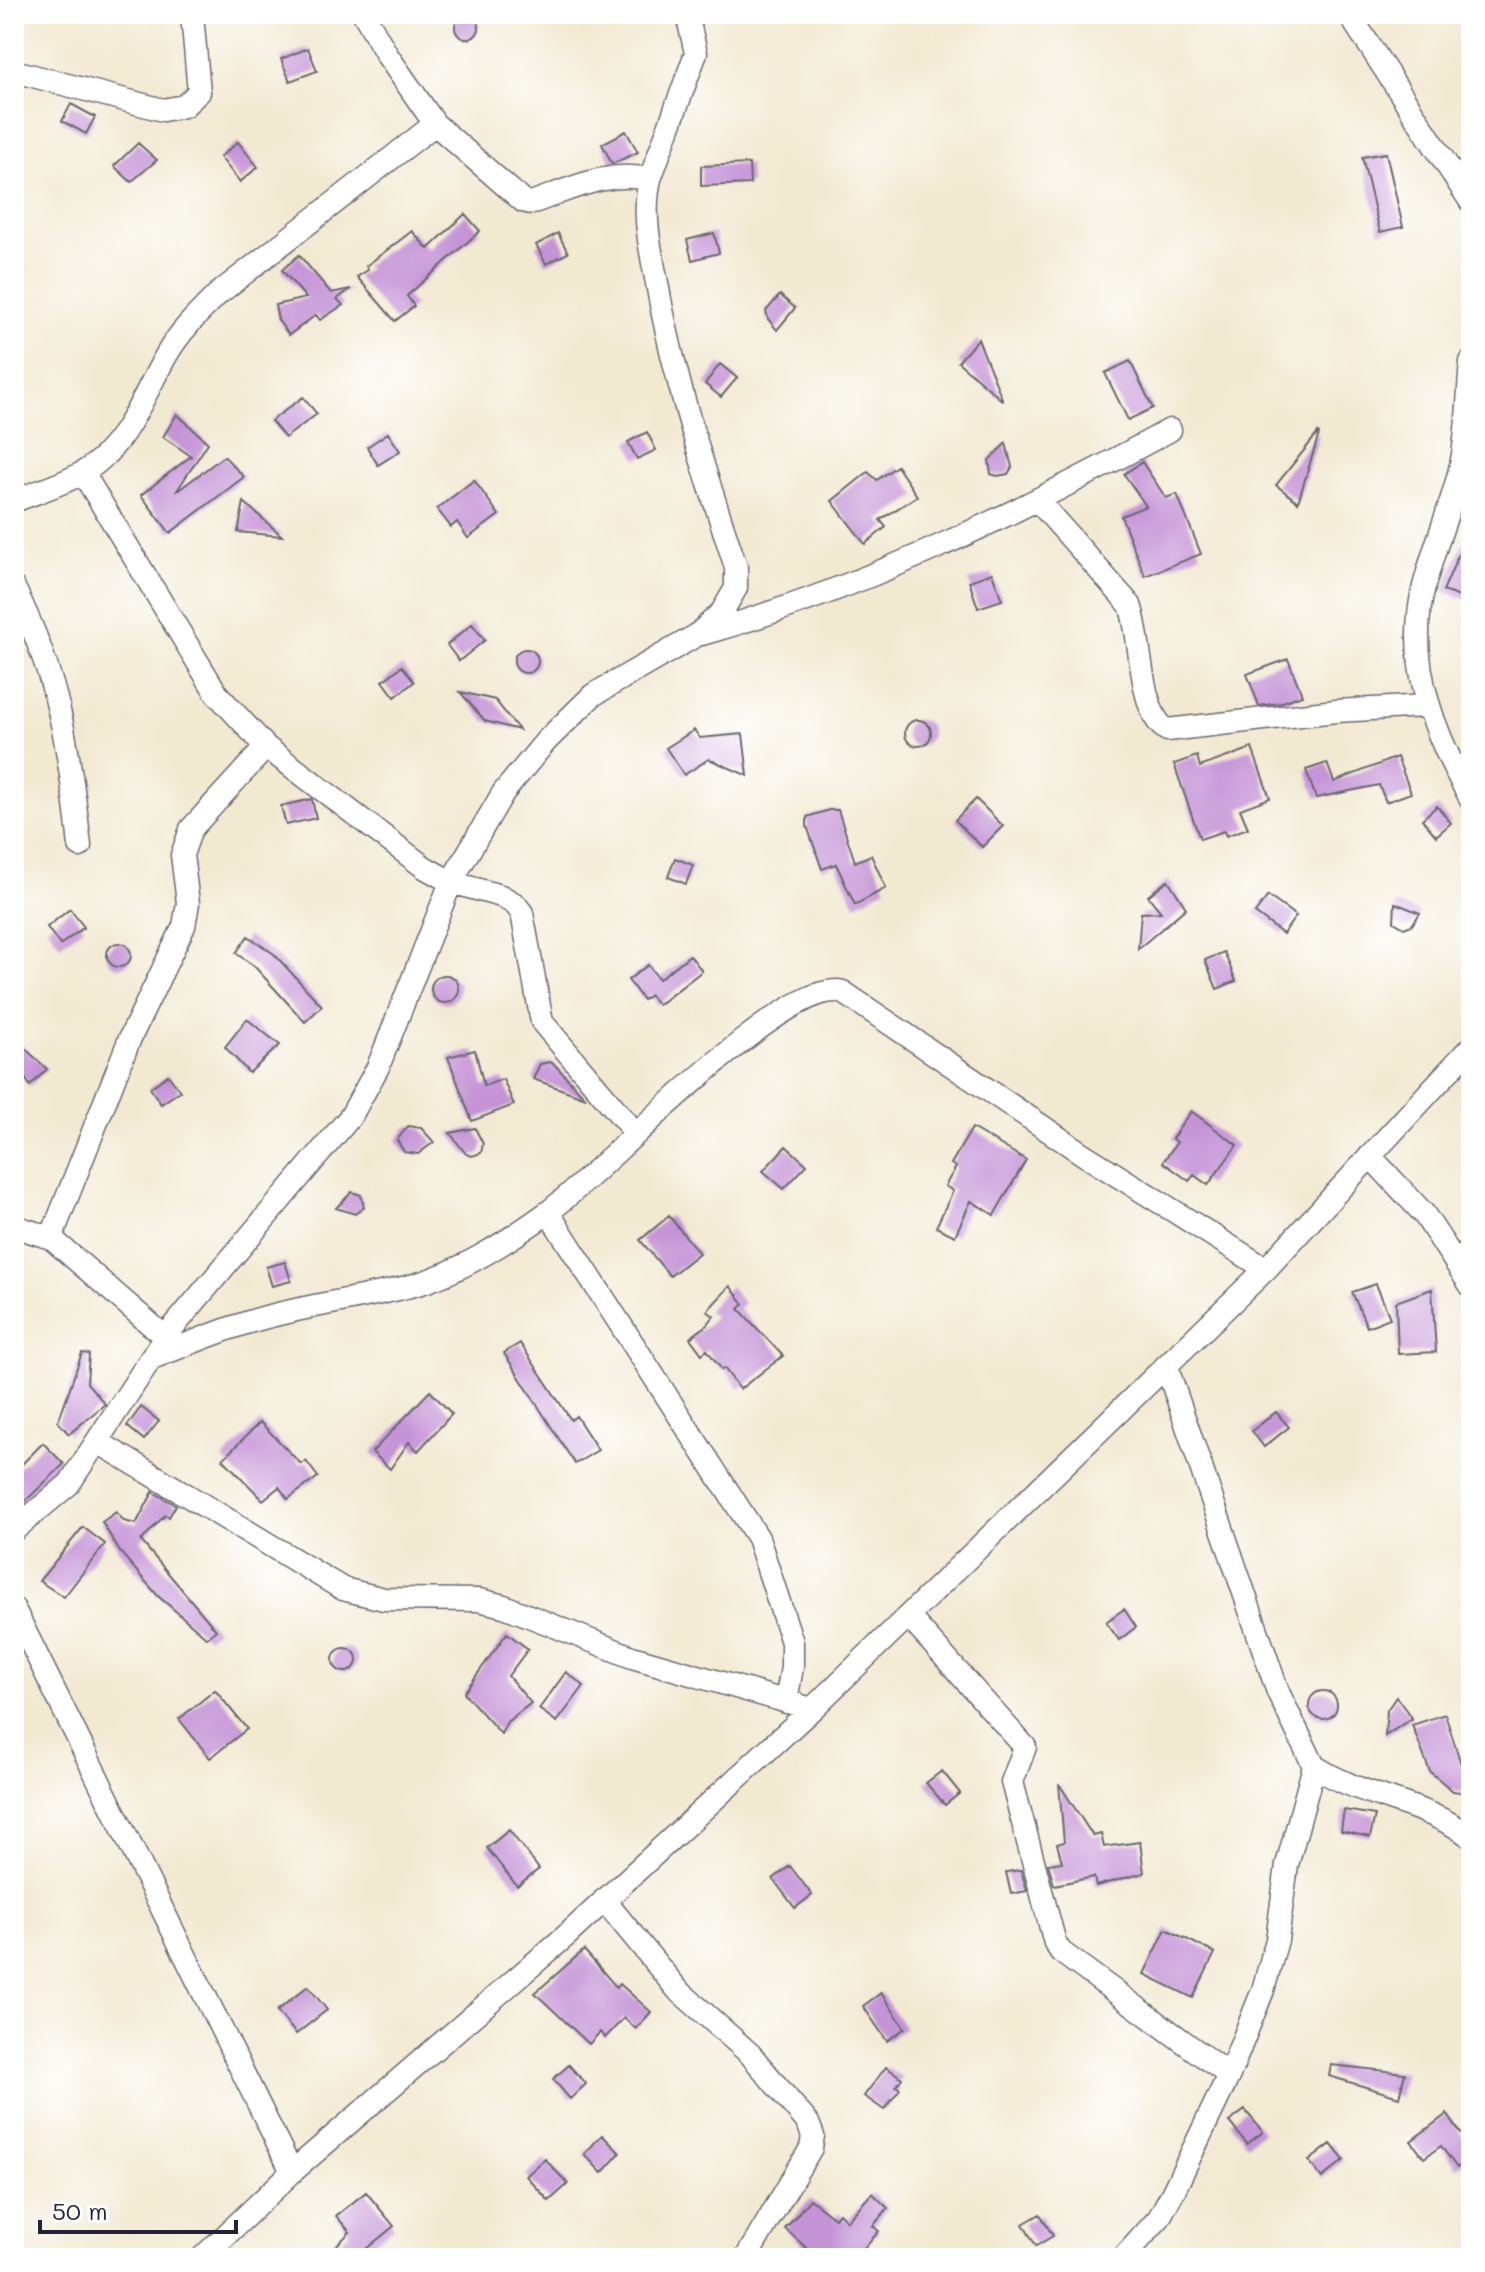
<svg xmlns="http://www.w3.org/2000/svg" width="1485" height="2272" font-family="Mali,sans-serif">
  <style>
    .building { fill: #c594d7 }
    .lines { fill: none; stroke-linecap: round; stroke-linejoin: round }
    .street-casing { stroke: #6b6870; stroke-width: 25 }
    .street { stroke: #fff; stroke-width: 22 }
  </style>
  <rect width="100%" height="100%" fill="#fff"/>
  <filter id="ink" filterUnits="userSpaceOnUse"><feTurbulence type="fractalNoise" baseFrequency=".0125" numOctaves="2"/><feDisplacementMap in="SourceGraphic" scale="16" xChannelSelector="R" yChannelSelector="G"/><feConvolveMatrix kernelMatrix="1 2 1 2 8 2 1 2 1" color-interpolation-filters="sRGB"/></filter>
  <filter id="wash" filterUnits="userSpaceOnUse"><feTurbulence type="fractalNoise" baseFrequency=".006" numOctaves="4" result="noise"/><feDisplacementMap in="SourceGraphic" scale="32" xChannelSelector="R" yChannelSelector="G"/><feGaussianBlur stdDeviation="1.8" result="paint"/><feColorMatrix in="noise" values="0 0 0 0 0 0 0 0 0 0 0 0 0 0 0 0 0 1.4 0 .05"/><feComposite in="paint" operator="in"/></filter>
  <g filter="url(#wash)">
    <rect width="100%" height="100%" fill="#f2e9d1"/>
    <g id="blocks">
      <!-- building -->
      <path class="building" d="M455 27a12 12 0 1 1 24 0a12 12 0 1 1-24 0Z
        M308 48 317 71 290 81 281 59Z
        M71 104 95 117 86 134 62 121Z
        M626 131 638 152 612 164 602 144Z
        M238 142 258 167 240 182 220 157Z
        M138 143 157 160 131 182 114 166Z
        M1386 153 1403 227 1380 232 1362 157Z
        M749 164 750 184 701 186V166Z
        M465 214 480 231 407 296 414 306 395 321 357 277 368 270 366 266 412 231 428 249Z
        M558 233 568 253 546 264 536 245Z
        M714 233 719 253 692 260 687 240Z
        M299 255 331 293 351 289 337 299 343 305 320 320 316 315 289 335 278 320 275 305 306 298 282 270Z
        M780 295 795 308 777 330 768 319 766 311Z
        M978 339 1003 401 958 362Z
        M1130 361 1153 408 1128 420 1105 373Z
        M720 364 737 378 721 397 705 384Z
        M303 397 317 414 285 438 271 421Z
        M177 414 208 443 176 492 224 456 244 477 170 533 141 495 191 456 163 437Z
        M647 432 656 450 637 459 628 442Z
        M388 433 400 451 378 465 367 447Z
        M1318 433 1319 434 1298 502 1276 485Z
        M1006 443 1012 467 1008 474 997 476 991 474 989 460Z
        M1142 462 1166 498 1177 494 1201 554 1145 576 1121 516 1146 506 1124 474Z
        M897 466 917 496 880 520 886 527 865 544 832 501 868 472 877 480Z
        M474 480 499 515 468 538 457 522 451 527 437 509Z
        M244 502 282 536 238 532Z
        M1471 525V601L1443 591Z
        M992 573 1002 600 978 608 969 581Z
        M472 624 485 640 459 661 447 645Z
        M514 661a12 12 0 1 1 24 0a12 12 0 1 1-24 0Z
        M1288 659 1302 695 1280 703 1259 706 1247 674Z
        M402 666 414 682 395 697 383 681Z
        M460 692 495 700 519 730 485 721Z
        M905 733a13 13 0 1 1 26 0a13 13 0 1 1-26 0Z
        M694 730 700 738 743 734 748 776 709 759 684 775 666 748Z
        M1252 748 1270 798 1240 809 1248 828 1226 836 1224 831 1200 839 1174 764 1197 756 1200 767Z
        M1397 757 1411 793 1386 802 1379 785 1316 798 1306 770 1327 763 1334 782Z
        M312 799 316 818 286 825 281 806Z
        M976 799 1003 826 982 847 955 820Z
        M1437 806 1451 823 1436 836 1422 819Z
        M829 810H838L855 862 871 855 886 888 855 905 836 864 822 869 807 826V817Z
        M675 858 693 865 686 884 668 877Z
        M1168 880 1186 908 1138 949 1141 913 1161 912 1148 896Z
        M1268 896 1296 916 1283 934 1255 913Z
        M1395 903 1420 913 1412 925 1404 928 1394 922Z
        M70 909 84 927 60 945 47 927Z
        M248 936 274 954 322 1006 305 1022 255 967 236 953Z
        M107 955a12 12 0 1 1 24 0a12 12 0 1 1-24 0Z
        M1224 952 1236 981 1217 989 1205 960Z
        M690 955 702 971 658 1005 650 995 643 1000 628 980 648 965 659 979Z
        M431 989a14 14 0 1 1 28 0a14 14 0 1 1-28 0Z
        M247 1019 280 1045 249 1073 225 1047Z
        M14 1038 47 1069 30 1086 14 1059Z
        M475 1050 484 1086 503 1079 514 1105 472 1121 448 1057Z
        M550 1062 554 1064 586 1098 533 1079 540 1064Z
        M168 1075 180 1091 161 1104 150 1088Z
        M1191 1111 1237 1145 1208 1185 1194 1175 1189 1181 1163 1162 1177 1142 1172 1139Z
        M408 1126 421 1128 434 1142 418 1154 404 1152 397 1140Z
        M475 1128 483 1144 481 1153 472 1156 466 1154 450 1133Z
        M972 1128 1026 1160 994 1215 971 1201 955 1236 936 1227 953 1191 945 1186 956 1167 951 1164Z
        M786 1146 807 1165 784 1189 763 1171Z
        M352 1192 361 1195 364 1207 355 1214 336 1208Z
        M669 1216 699 1253 670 1276 640 1240Z
        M285 1262 291 1281 272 1286 266 1267Z
        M1376 1284 1390 1318 1367 1327 1352 1292Z
        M730 1286 744 1304 739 1309 783 1356 740 1389 724 1368 722 1370 707 1350 702 1354 690 1338 707 1325 714 1316 707 1311Z
        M1432 1289 1436 1352 1398 1354 1396 1302Z
        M520 1343 571 1420 576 1416 598 1450 575 1464 504 1353Z
        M82 1353 89 1354 87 1383 105 1404 69 1434 58 1422Z
        M430 1391 452 1414 418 1451 409 1442 390 1469 372 1452Z
        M141 1407 159 1421 144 1440 127 1426Z
        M1276 1412 1289 1427 1264 1447 1252 1431Z
        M260 1422 301 1464 306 1461 318 1477 288 1499 279 1487 263 1500 223 1459Z
        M43 1443 64 1464 14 1512V1472Z
        M153 1492 176 1505 169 1517 165 1515 141 1541 216 1630 207 1638 158 1596 120 1552 102 1522 116 1512 124 1521 136 1524Z
        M83 1527 105 1544 64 1597 39 1581Z
        M1124 1609 1136 1627 1119 1640 1106 1622Z
        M507 1633 528 1649 508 1676 531 1703 507 1722 501 1734 464 1693Z
        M333 1660a12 12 0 1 1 24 0a12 12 0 1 1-24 0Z
        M566 1672 584 1686 557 1722 539 1709Z
        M215 1690 247 1729 210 1758 179 1719Z
        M1309 1705a14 14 0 1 1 28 0a14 14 0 1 1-28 0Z
        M1396 1697 1412 1718 1385 1736 1387 1710Z
        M1445 1714 1462 1767 1471 1777 1468 1789 1460 1792 1453 1791 1430 1772 1412 1725Z
        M942 1771 960 1793 945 1805 926 1783Z
        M1059 1784 1093 1836 1101 1834 1104 1847 1140 1842 1144 1873 1096 1886 1094 1877 1054 1885 1048 1864 1062 1862 1057 1844 1064 1842Z
        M1344 1810 1375 1815 1370 1837 1341 1831Z
        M509 1830 539 1869 517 1886 487 1848Z
        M790 1866 812 1895 795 1908 773 1879Z
        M1021 1870 1027 1891 1011 1894 1006 1872Z
        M1166 1929 1215 1953 1193 1998 1144 1974Z
        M584 1950 617 1988 620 1984 651 2012 636 2029 624 2018 605 2038 600 2032 589 2044 535 1993Z
        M308 1986 327 2010 296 2034 277 2011Z
        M881 1993 905 2028 887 2041 863 2006Z
        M569 2065 586 2084 570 2099 553 2079Z
        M1331 2065 1405 2073 1399 2097 1329 2076Z
        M886 2067 902 2078 896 2086 900 2089 884 2110 864 2096Z
        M1245 2110 1263 2132 1247 2144 1229 2122Z
        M1447 2114 1471 2147V2157L1457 2168 1441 2146 1424 2158 1411 2141Z
        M602 2135 620 2153 602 2173 584 2154Z
        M1331 2144 1344 2160 1322 2178 1309 2161Z
        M545 2159 568 2184 549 2201 526 2176Z
        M366 2192 394 2226 355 2258H324L350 2232 336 2216Z
        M872 2193 888 2208 873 2226 879 2231 856 2258H818L785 2229 810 2199 835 2218 839 2213 847 2221Z
        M1040 2214 1053 2236 1036 2246 1023 2224Z"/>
    </g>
  </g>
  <g filter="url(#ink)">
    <use href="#blocks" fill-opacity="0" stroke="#6b6870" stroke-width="2"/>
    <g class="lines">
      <defs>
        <path id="street" d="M364 14 387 55 435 124 523 201 531 203C571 189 607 170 650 179
          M1349 14 1471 202
          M14 71 163 110 184 106 199 92 192 14
          M1471 362C1468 394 1468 428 1462 460 1453 506 1432 549 1422 595 1407 668 1436 738 1471 799
          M83 473 217 694 266 747 424 867 451 882 501 896 515 904 522 913 542 1022 636 1134
          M14 501C36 492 61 485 82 473 126 448 143 395 167 354 180 331 199 313 218 294L435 124
          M1039 502 1130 605C1142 637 1139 714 1167 730L1336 711 1427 706
          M14 588C59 678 69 747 80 846
          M702 634C867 587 1020 512 1170 430
          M1370 1156 1424 1214 1471 1286
          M548 1212 758 1538 792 1642V1667L786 1702
          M14 1226 51 1238 165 1337
          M51 1238 130 1038 184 926 188 903 182 855 191 829 266 747
          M152 1358C184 1346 216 1332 249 1322 303 1305 360 1300 414 1285 461 1272 508 1241 547 1213 602 1173 784 976 843 992L1083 1154 1266 1269
          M1167 1368 1278 1692 1314 1766
          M98 1442 343 1589 384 1599 479 1600 504 1606 632 1657 812 1709
          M14 1530 69 1484 165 1337 351 1116 378 1067 451 882 503 793 546 741 593 695 697 635 722 612 736 588V567C705 473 674 380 657 283 650 248 642 214 650 179L696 53 687 14
          M14 1609 292 2172
          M908 1616 1025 1747 1012 1782 1055 1943 1061 1952 1229 2075
          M604 1900 677 1989 750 2054 808 2123 813 2136 811 2148 746 2258
          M202 2258 292 2172 567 1935 812 1709 1266 1269 1471 1047
          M1123 2258 1159 2218 1173 2192 1229 2075 1263 1990 1277 1940 1287 1865 1314 1766C1362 1798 1425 1802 1471 1837"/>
      </defs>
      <!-- street casing -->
      <use href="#street" class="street-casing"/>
      <!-- street -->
      <use href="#street" class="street"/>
    </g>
  </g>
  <!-- margin -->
  <rect width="1485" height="2272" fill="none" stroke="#fff" stroke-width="48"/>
  <!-- scale -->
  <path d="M40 2220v12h196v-12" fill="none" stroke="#22223b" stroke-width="4"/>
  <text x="52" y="2220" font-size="24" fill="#22223b" stroke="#ffffff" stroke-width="6" paint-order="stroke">50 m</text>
</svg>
